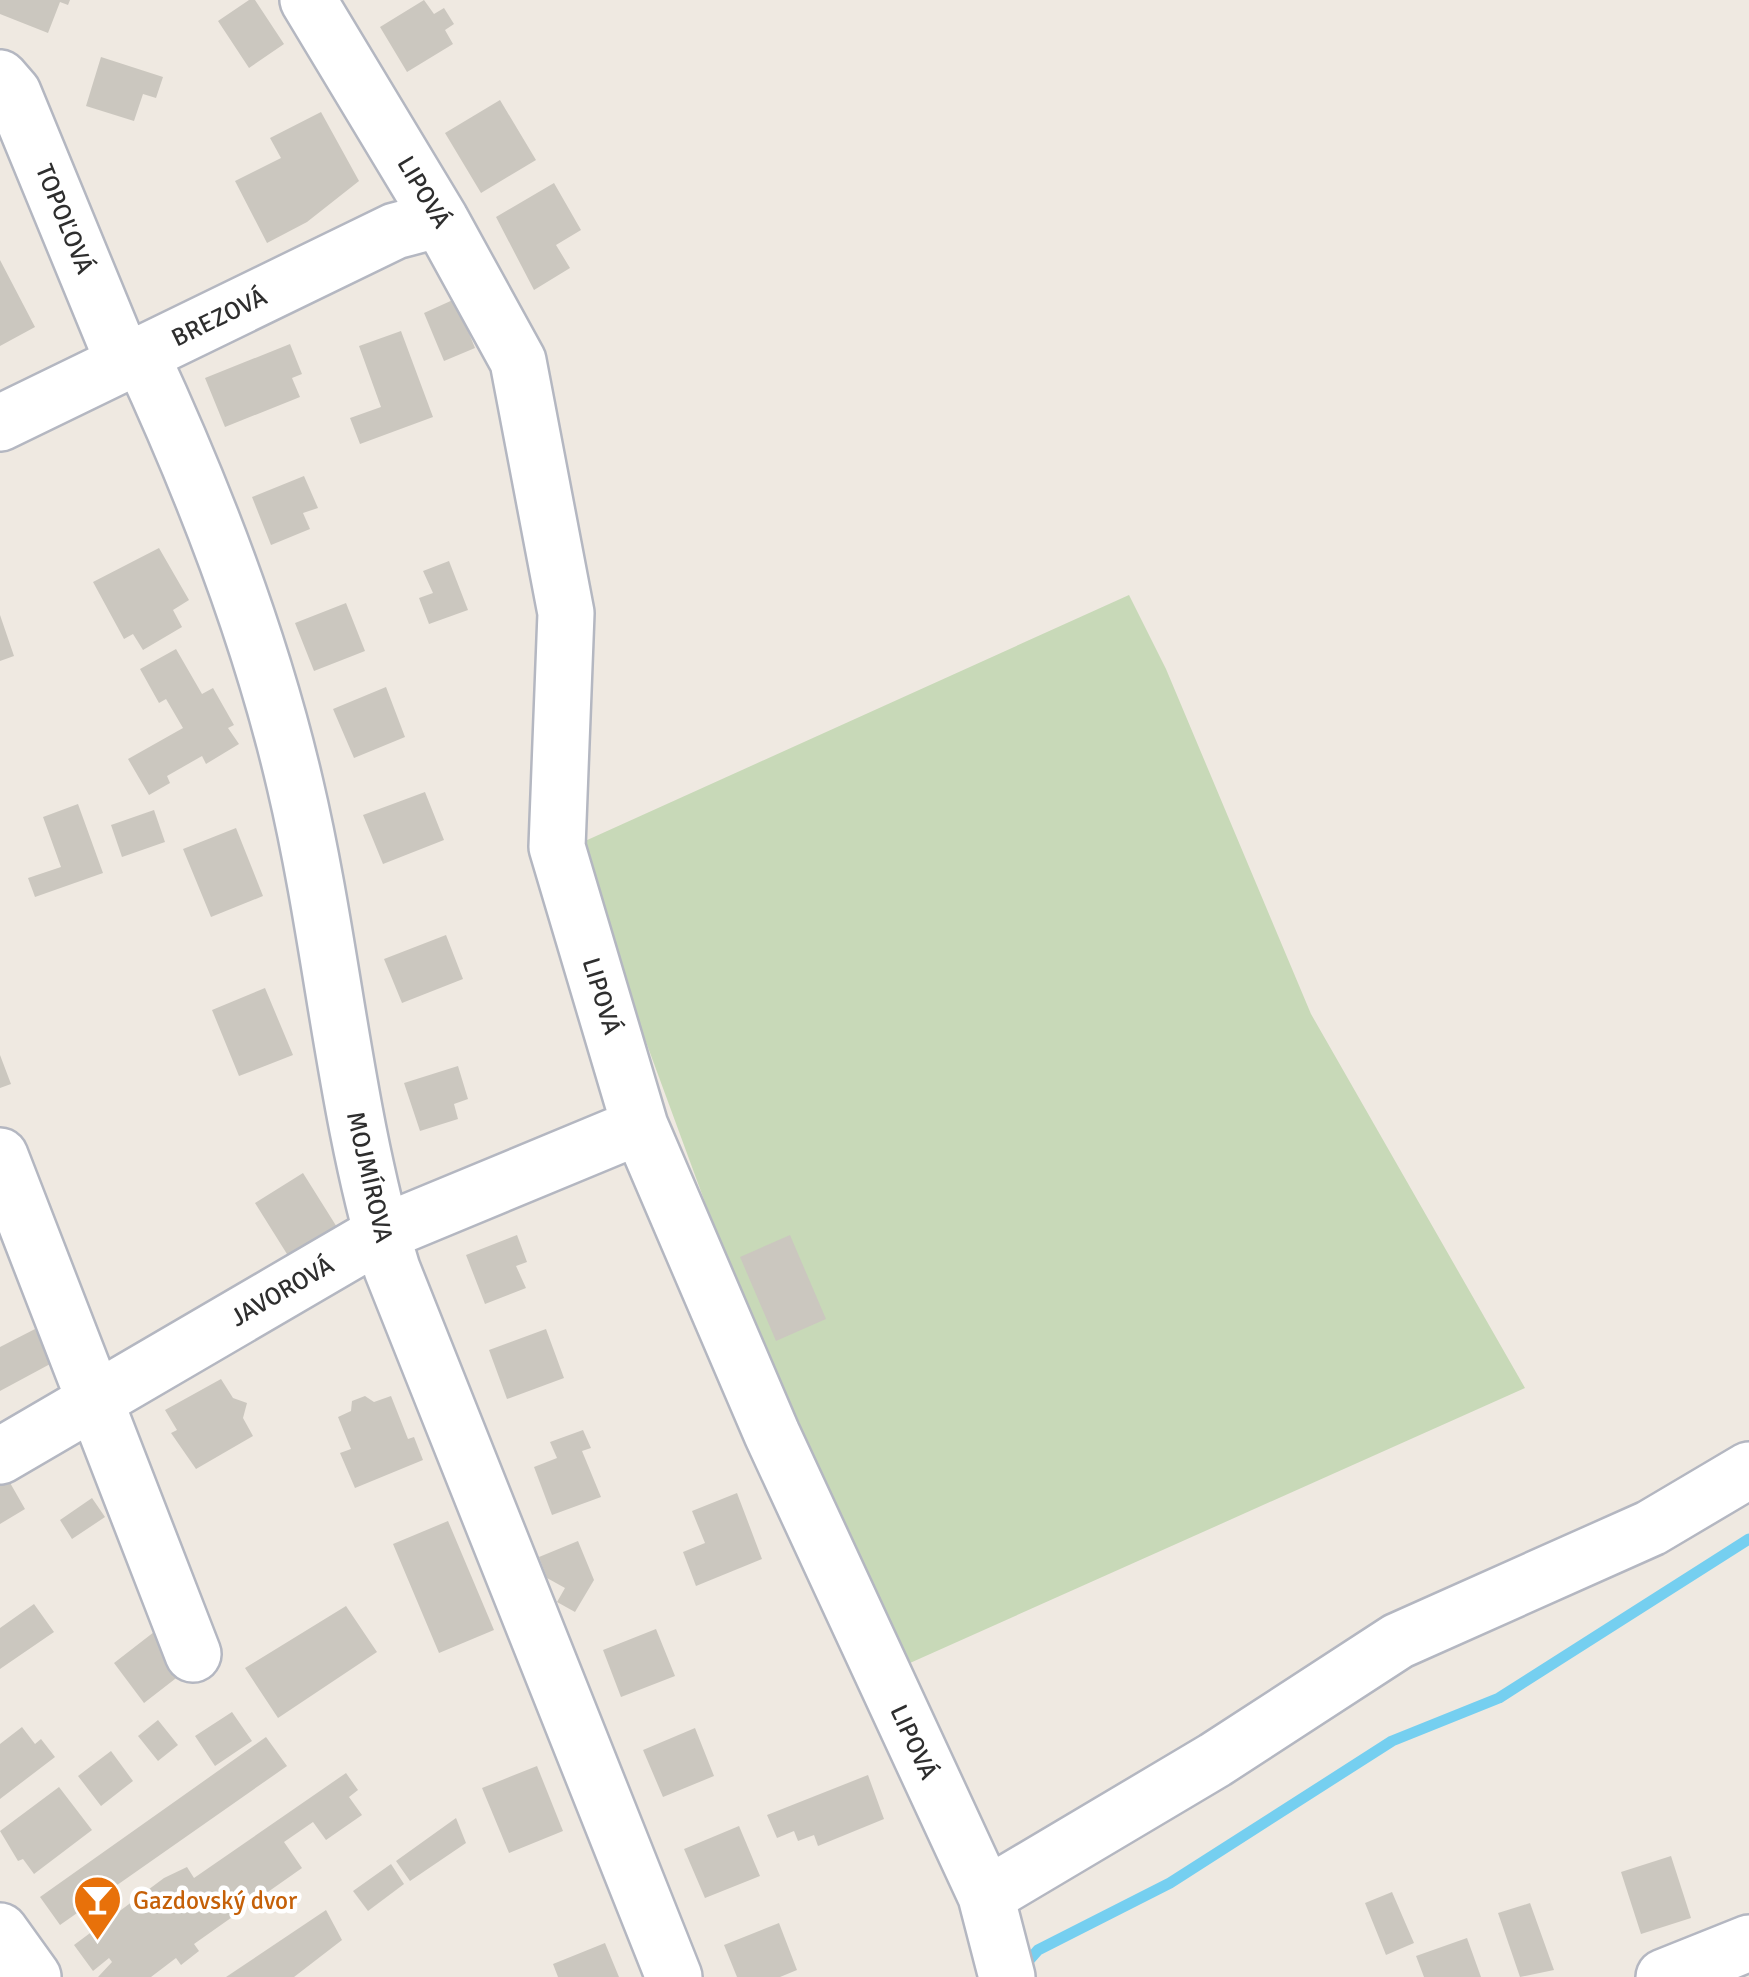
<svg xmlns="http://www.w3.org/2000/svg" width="1749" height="1977" font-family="Signika,sans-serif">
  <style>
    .cemetery { fill: #c8d9b8 }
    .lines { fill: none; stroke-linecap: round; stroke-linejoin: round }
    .stream { stroke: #75cff0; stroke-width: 11 }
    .building { fill: #cbc7bf }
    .minor-casing { stroke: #b4b7c1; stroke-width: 60 }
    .minor { stroke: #fff; stroke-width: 55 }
    .labels { text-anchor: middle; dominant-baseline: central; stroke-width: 9; stroke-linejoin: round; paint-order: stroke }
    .street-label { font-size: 25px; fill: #2e2e2e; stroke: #fff }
    .food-label { font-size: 25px; fill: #c56008; stroke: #fff; text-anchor: start }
  </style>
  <rect width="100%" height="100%" fill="#efe9e1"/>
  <!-- cemetery -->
  <path class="cemetery" d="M1129 595 1166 669 1311 1014 1525 1388 901 1667 717 1235 574 846Z"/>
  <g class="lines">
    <!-- stream -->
    <path class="stream" d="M1023 1967 1038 1950 1170 1883 1392 1741 1499 1698 1749 1539"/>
  </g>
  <!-- building -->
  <path class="building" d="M0 0H70L68 5 60 2 48 33 0 14Z
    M249 0H255L284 44 249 68 218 21Z
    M424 0 434 14 444 8 454 24 445 30 453 44 407 72 380 27Z
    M101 57 163 77 156 98 143 94 134 121 86 106Z
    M500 100 536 160 481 193 445 133Z
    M321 112 359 181 307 222 267 243 235 181 281 158 270 138Z
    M554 183 581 230 556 245 570 268 534 290 496 217Z
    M0 260 35 327 0 346Z
    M455 299 475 348 444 361 424 313Z
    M401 331 433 417 360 444 350 418 381 407 359 346Z
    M290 344 302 374 292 378 300 397 225 427 205 378Z
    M304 476 318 508 303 513 310 529 271 545 252 497Z
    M159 548 189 600 173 610 182 627 143 650 133 634 124 639 93 582Z
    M449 561 468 610 429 624 419 598 433 593 423 571Z
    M346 603 365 651 314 671 295 623Z
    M0 615 14 656 0 661Z
    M176 649 202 694 213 688 234 725 228 728 239 744 206 764 202 756 167 776 170 783 149 795 128 759 183 728 166 699 159 703 140 669Z
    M386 687 405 737 354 758 333 709Z
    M425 792 444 840 383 864 363 815Z
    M78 804 103 873 35 897 28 878 61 867 43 817Z
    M154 810 165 842 122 857 111 825Z
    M236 828 263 896 211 917 183 849Z
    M446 935 463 979 402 1003 384 959Z
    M265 988 293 1055 239 1076 212 1010Z
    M0 1055 11 1084 0 1088Z
    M458 1066 468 1099 454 1104 458 1119 420 1131 404 1083Z
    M303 1173 340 1232 292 1262 255 1203Z
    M517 1235 527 1262 516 1266 526 1288 485 1304 466 1255Z
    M790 1235 826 1319 776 1341 740 1257Z
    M35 1329 52 1363 0 1391V1347Z
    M546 1329 564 1378 507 1399 489 1350Z
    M221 1379 233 1398 247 1403 243 1418 253 1436 196 1469 171 1433 177 1430 165 1410Z
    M365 1396 374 1402 391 1396 408 1439 414 1437 423 1460 355 1488 340 1453 351 1449 338 1417 351 1411 352 1401Z
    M583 1430 591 1448 582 1451 601 1497 552 1515 534 1467 557 1458 550 1442Z
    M9 1481 25 1509 0 1524V1486Z
    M737 1493 762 1559 696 1586 683 1552 705 1543 692 1511Z
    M92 1498 105 1517 72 1539 60 1520Z
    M448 1521 494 1630 439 1653 393 1544Z
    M578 1541 594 1580 575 1612 557 1602 565 1588 547 1578 539 1557Z
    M34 1604 54 1632 0 1669V1628Z
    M346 1606 377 1652 278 1718 245 1668Z
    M656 1629 675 1676 621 1697 603 1650Z
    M154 1632 184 1672 144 1703 114 1663Z
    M232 1712 252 1741 215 1766 195 1736Z
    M158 1720 178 1745 158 1761 138 1736Z
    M22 1727 35 1744 41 1739 55 1757 0 1799V1744Z
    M695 1728 714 1776 663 1797 643 1750Z
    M266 1737 287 1766 60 1925 40 1897Z
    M111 1751 133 1781 101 1806 78 1776Z
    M537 1766 563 1831 509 1853 482 1788Z
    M346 1773 358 1790 349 1797 362 1815 326 1840 313 1822 284 1842 302 1868 194 1944 199 1951 181 1965 176 1958 151 1977H98L112 1962 109 1958 93 1971 74 1945 164 1878 187 1867 194 1878Z
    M868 1775 884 1819 818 1846 814 1835 798 1841 794 1831 777 1838 767 1815Z
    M59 1787 92 1830 34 1874 23 1859 18 1861 0 1831Z
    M456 1818 466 1843 410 1881 396 1861Z
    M739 1826 760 1876 705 1898 684 1849Z
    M1671 1856 1691 1918 1641 1934 1621 1872Z
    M391 1864 404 1884 368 1911 353 1891Z
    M1392 1892 1414 1943 1386 1955 1365 1903Z
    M1530 1903 1554 1970 1520 1977 1498 1913Z
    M326 1910 342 1940 294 1977H226Z
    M779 1923 797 1970 780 1977H737L724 1945Z
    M1467 1938 1481 1977H1424L1416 1956Z
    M605 1943 619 1977H558L553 1964Z"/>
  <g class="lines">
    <defs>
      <path id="minor" d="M308 0 440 219 518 361 566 613 557 847 640 1126 772 1434 986 1896 1007 1977
        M0 78 13 93 124 363
        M141 355C204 491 261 638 295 784 333 945 344 1111 392 1269L674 1977
        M0 423 395 231 440 219
        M0 1156 193 1654
        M0 1456 382 1233 640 1126
        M986 1896 1215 1760 1398 1641 1651 1528 1749 1470
        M0 1931 33 1977
        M1664 1977 1749 1943"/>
    </defs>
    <!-- minor casing -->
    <use href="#minor" class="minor-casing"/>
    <!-- minor -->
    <use href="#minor" class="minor"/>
  </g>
  <!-- icons -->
  <defs>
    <symbol id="bar-pin" viewBox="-11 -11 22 30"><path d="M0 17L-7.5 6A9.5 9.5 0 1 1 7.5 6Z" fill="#e8710a" stroke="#fff"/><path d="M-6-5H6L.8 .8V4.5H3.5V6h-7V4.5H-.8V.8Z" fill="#fff"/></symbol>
  </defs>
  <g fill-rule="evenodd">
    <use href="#bar-pin" x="70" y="1872" width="55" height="75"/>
  </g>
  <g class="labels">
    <!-- street labels -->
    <g class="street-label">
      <text transform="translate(424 192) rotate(59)">LIPOVÁ</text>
      <text transform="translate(65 219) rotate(68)">TOPOĽOVÁ</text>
      <text transform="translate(219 317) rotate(-26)">BREZOVÁ</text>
      <text transform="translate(602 996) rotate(73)">LIPOVÁ</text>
      <text transform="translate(370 1177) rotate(77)">MOJMÍROVA</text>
      <text transform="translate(282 1291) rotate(-30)">JAVOROVÁ</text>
      <text transform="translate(914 1742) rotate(65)">LIPOVÁ</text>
    </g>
    <!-- food labels -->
    <g class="food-label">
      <text x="133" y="1900">Gazdovský dvor</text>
    </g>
  </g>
</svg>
